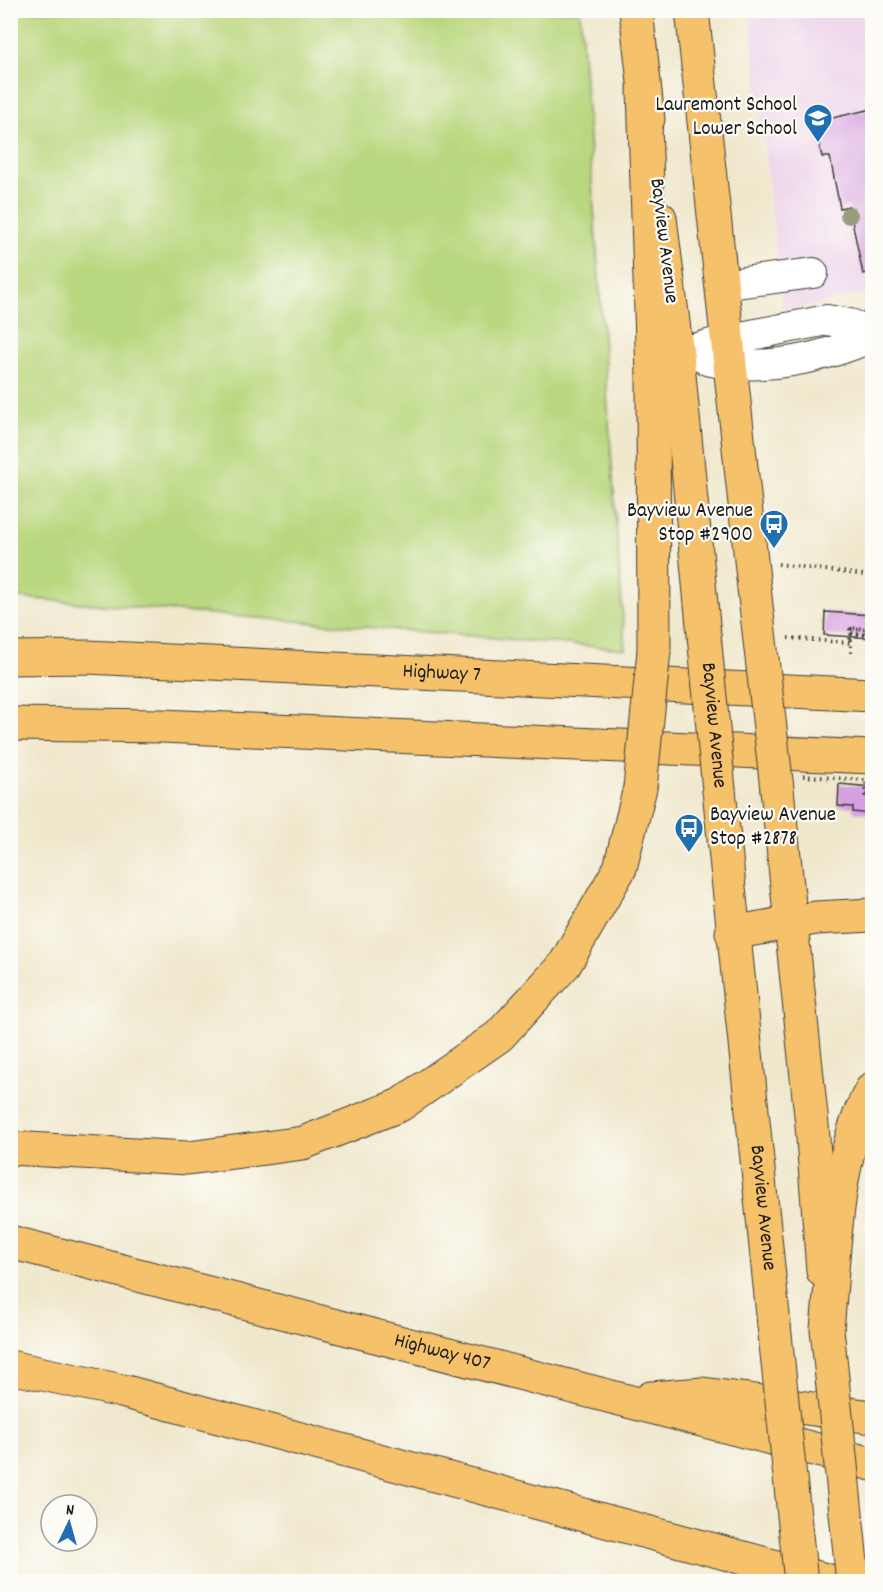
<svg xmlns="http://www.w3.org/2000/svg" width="883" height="1592" font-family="Dekko,sans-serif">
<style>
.built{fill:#ecd1ea}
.green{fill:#b9d77e;stroke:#6a7a4d;stroke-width:1.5}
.building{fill:#d7a0e1}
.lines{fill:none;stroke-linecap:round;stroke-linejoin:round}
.minor-casing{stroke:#3c3b37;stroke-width:32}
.major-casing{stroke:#3c3b37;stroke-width:35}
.highway-casing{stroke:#3c3b37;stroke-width:35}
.path{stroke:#3c3b37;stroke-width:4;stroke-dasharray:1.5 4.5;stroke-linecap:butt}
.minor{stroke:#fff;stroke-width:30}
.major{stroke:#f5c16b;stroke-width:33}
.highway{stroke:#f5c16b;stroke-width:33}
.major-bridge-casing{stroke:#3c3b37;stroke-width:35;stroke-linecap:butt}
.highway-bridge-casing{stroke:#3c3b37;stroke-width:35;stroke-linecap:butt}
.path-bridge{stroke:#3c3b37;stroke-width:4;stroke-dasharray:1.5 4.5;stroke-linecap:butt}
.major-bridge{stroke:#f5c16b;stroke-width:33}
.highway-bridge{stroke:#f5c16b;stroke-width:33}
.tree{fill:#9a9c7e}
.labels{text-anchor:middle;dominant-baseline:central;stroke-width:4.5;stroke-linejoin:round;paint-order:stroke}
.poi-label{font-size:21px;fill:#1c1c1c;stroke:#fdfcf7;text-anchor:end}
.street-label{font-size:21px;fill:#1c1c1c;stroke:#fdfcf7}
</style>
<rect width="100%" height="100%" fill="#fdfcf7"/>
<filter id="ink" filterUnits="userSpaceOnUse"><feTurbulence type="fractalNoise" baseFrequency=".0167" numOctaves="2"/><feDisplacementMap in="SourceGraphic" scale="12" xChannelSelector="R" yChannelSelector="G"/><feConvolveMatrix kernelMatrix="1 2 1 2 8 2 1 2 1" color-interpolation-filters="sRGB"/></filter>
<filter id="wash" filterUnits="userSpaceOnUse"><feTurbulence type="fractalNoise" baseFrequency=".008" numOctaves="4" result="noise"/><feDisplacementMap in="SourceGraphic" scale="24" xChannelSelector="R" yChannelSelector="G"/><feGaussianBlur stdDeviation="1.35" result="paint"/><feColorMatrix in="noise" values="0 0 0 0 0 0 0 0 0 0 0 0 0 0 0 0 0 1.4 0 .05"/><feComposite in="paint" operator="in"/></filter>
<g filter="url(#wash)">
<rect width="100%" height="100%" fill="#f0e8cd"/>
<path class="built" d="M749,11H872V291L783,312Z"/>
<path class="green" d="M10,11H580L625,649L11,597Z"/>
<g id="blocks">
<path class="building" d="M872,109V272L863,274L849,206L840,208L830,157H822L814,122Z
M825,612L872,615V638L824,635Z
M839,784L872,787V814L853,812V807L838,806Z"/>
</g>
</g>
<g filter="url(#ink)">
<use href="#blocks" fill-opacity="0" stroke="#3c3b37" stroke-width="1.5"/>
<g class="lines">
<g class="minor-casing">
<path id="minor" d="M721,285L813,273
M677,354L726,340L827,320L850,324L872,333
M707,360C762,372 821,359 872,337"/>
</g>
<g class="major-casing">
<g id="major">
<path d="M636,10L648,119"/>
<path d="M692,10L754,588"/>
<path d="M660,218L677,354L701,604"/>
<path id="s1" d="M10,658L87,657L872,695"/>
<path d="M10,724L162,726L872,757"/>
<path d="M777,789L812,1125L823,1271"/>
<path id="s2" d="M719,790L774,1325"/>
</g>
</g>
<g class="highway-casing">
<g id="highway">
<path d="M644,90L653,376L654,651"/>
<path d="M732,933L816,918L872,915"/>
<path d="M10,1148L188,1158L303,1143L400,1105L499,1036L565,964L620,868L640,788"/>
<path id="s3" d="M10,1242L872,1464"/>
<path d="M827,1329C835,1253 834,1156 872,1089"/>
<path d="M10,1367L122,1391L833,1582"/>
<path d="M651,1398L703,1394L872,1417"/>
</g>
</g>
<path class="path" d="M778,564L872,576
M788,638L850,643V634L871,635V629L850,628V633L870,635L871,630L851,629V654
M872,791L865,790V795L872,796"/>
<use href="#minor" class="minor"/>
<use href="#major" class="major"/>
<use href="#highway" class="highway"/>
<g class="major-bridge-casing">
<g id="major-bridge">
<path d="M754,588L777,789"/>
<path id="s4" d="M701,604L719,790"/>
<path d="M774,1325L801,1582"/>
<path d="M827,1329L853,1582"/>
</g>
</g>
<g class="highway-bridge-casing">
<path id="highway-bridge" d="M640,788L654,651"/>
</g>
<path class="path-bridge" d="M803,776L866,780V787"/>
<use href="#major-bridge" class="major-bridge"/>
<use href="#highway-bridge" class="highway-bridge"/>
</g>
<circle class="tree" cx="849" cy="215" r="9"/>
</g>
<defs>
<g id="school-pin" transform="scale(1.5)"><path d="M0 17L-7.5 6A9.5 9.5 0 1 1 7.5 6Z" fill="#1f6fb2" stroke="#fdfcf7"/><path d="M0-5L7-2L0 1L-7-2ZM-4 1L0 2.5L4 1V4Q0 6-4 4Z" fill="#fff"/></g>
<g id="bus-pin" transform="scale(1.5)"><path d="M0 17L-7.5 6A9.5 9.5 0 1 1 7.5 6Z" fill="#1f6fb2" stroke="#fdfcf7"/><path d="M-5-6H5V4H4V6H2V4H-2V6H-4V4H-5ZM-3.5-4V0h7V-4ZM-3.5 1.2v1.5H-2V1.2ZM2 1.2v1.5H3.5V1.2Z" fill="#fff"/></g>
</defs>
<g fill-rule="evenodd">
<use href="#school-pin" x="818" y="118"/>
<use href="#bus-pin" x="774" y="524"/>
<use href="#bus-pin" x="689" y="828"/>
</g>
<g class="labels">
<g class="poi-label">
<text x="797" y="106">Lauremont School<tspan x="797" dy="24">Lower School</tspan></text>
<text x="753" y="512">Bayview Avenue<tspan x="753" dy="24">Stop #2900</tspan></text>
<text x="710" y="816" text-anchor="start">Bayview Avenue<tspan x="710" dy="24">Stop #2878</tspan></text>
</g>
<g class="street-label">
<text transform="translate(663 241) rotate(83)">Bayview Avenue</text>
<text stroke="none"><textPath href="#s1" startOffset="432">Highway 7</textPath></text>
<text stroke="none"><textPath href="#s4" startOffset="122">Bayview Avenue</textPath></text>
<text stroke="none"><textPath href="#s2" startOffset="420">Bayview Avenue</textPath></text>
<text stroke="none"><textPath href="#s3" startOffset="446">Highway 407</textPath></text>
</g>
</g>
<rect width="883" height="1592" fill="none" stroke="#fdfcf7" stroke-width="36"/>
<g transform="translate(69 1523) rotate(5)"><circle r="28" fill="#fdfcf7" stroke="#a3a29f" stroke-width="1.5"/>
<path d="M0-4.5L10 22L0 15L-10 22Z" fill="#1f6fb2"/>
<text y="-9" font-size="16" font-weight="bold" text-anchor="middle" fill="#1c1c1c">N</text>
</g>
</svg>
